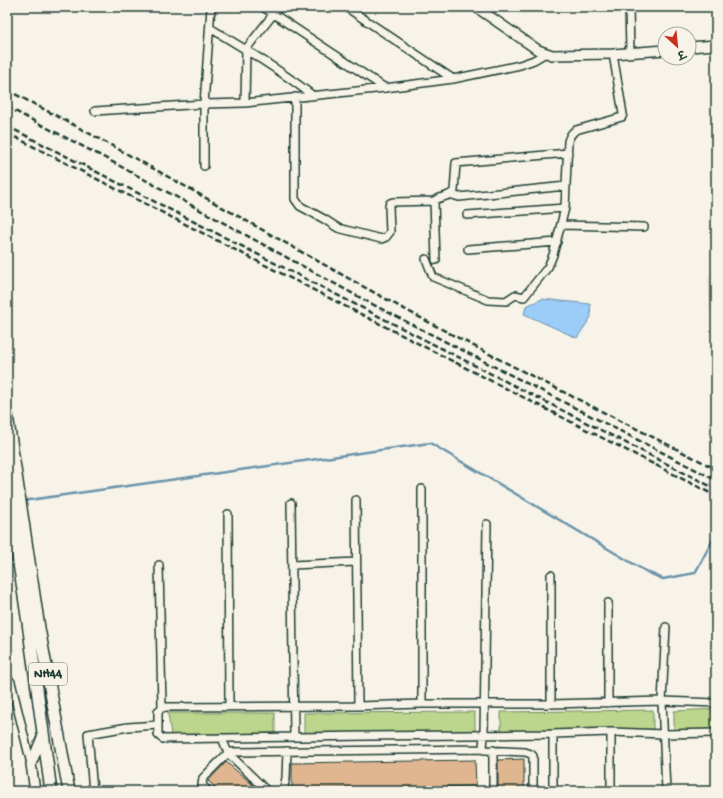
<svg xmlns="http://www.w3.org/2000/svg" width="723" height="798" font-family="'Gochi Hand','Playpen Sans Deva',sans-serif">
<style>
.built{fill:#f0e1ce}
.green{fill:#bcd68d;stroke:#6e8a60}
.water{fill:#9cccf8;stroke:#6a93aa}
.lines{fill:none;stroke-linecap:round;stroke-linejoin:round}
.stream{stroke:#6a93aa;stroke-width:2.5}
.building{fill:#dfb690;stroke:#1f3d34}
.minor-casing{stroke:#1f3d34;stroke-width:10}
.tertiary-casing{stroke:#1f3d34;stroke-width:12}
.trunk-casing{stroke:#1f3d34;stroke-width:14}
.minor{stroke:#f7f3e8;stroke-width:7}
.tertiary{stroke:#f7f3e8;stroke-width:9}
.trunk{stroke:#f7f3e8;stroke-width:11}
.rail{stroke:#1f3d34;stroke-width:2.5;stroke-dasharray:6 3;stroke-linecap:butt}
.labels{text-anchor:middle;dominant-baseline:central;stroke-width:3;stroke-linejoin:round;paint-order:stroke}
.shield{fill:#f7f3e8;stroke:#60746a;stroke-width:1}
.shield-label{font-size:13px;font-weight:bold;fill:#1f3d34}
</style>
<rect width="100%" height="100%" fill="#f7f3e8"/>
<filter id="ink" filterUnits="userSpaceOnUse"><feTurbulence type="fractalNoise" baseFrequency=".025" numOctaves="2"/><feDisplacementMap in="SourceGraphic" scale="8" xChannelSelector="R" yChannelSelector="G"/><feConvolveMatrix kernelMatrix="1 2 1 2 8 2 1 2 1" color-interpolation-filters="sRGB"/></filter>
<g filter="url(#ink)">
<path class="built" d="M708,276H716V311H710Z"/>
<path class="green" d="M716,709V729L674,730V711Z
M653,710V732L501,731V712Z
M475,712V732L304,733V713Z
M168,713H275V733L171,735Z"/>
<path class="water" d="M542,299L590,304L591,317L577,338L524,314L526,306Z"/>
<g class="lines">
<path class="stream" d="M22,501L430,443L647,572L663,579L695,573L716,534"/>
</g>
<path class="building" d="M524,759V791H498V760Z
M475,760L476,786L292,790V763Z
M226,762L257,788L260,791H220L208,781Z"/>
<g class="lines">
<g class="minor-casing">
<path id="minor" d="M263,7L385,88
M346,7L453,79
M629,7L630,52
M210,28C245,49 280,70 312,95
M295,97V199L300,206L324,219L338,228L381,239L386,237L390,232L389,206L390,203L393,202L434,201
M245,103L246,49L279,7
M95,111L204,104L245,103L385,88L453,79L520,65L534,60L546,53
M204,166V104L211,7
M452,195L459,197L566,186
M467,215L565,208
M561,225L644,227
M468,249L557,242
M426,259L433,277L488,300L506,301L515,295L524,297L548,267L553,255L565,208L568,141C570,136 571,133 576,130L622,117L623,114L613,54
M436,260L434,201C439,196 449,198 454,191L456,163L568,153
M422,489V704
M356,500L358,706
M291,503L294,737
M228,514L229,706
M487,524L484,734L483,749L484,750L525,752L531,754L533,756V791
M159,565L162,708
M292,565L356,562
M551,575V704
M608,603V703
M666,627L662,701L666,791
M7,677L11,682L31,764
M716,703L662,701L551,704H422L358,706L166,707L162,708L158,711V735L163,739L367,736L553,734L611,732L664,734L716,733
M611,732V791
M222,738L228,753L267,791
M93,791L88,734L128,727L158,725
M208,791L202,785L203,778L228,753L232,752L483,749
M283,791L286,778L287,751
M493,791V750
M553,791V734"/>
</g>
<g class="tertiary-casing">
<path id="tertiary" d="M476,7L538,50L552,55L613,54L665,50
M689,47L716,45
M35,791L31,764L43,735"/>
</g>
<g class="trunk-casing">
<path id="trunk" d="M7,415L39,628L69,791
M7,483L28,623L51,791"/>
</g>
<use href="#minor" class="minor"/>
<use href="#tertiary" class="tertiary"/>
<use href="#trunk" class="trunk"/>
<path class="rail" d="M7,90C132,154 252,225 375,293C487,355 602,411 716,469
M7,107L107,159L370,303L716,480
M7,126L716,489
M7,133L716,496"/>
</g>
</g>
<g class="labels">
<rect class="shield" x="29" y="663" width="38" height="22" rx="3"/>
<g class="shield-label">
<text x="48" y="674">NH44</text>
</g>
</g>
<rect width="723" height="798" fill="none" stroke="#f7f3e8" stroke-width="24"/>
<rect x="12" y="12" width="699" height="774" fill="none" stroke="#1f3d34" stroke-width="1.5" filter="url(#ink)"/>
<g transform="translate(677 46) rotate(153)"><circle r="19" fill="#f7f3e8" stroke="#a1aaa0"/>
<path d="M0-3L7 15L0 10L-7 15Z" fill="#c8321e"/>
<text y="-6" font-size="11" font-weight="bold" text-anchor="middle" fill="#1f3d34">उ</text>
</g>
</svg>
